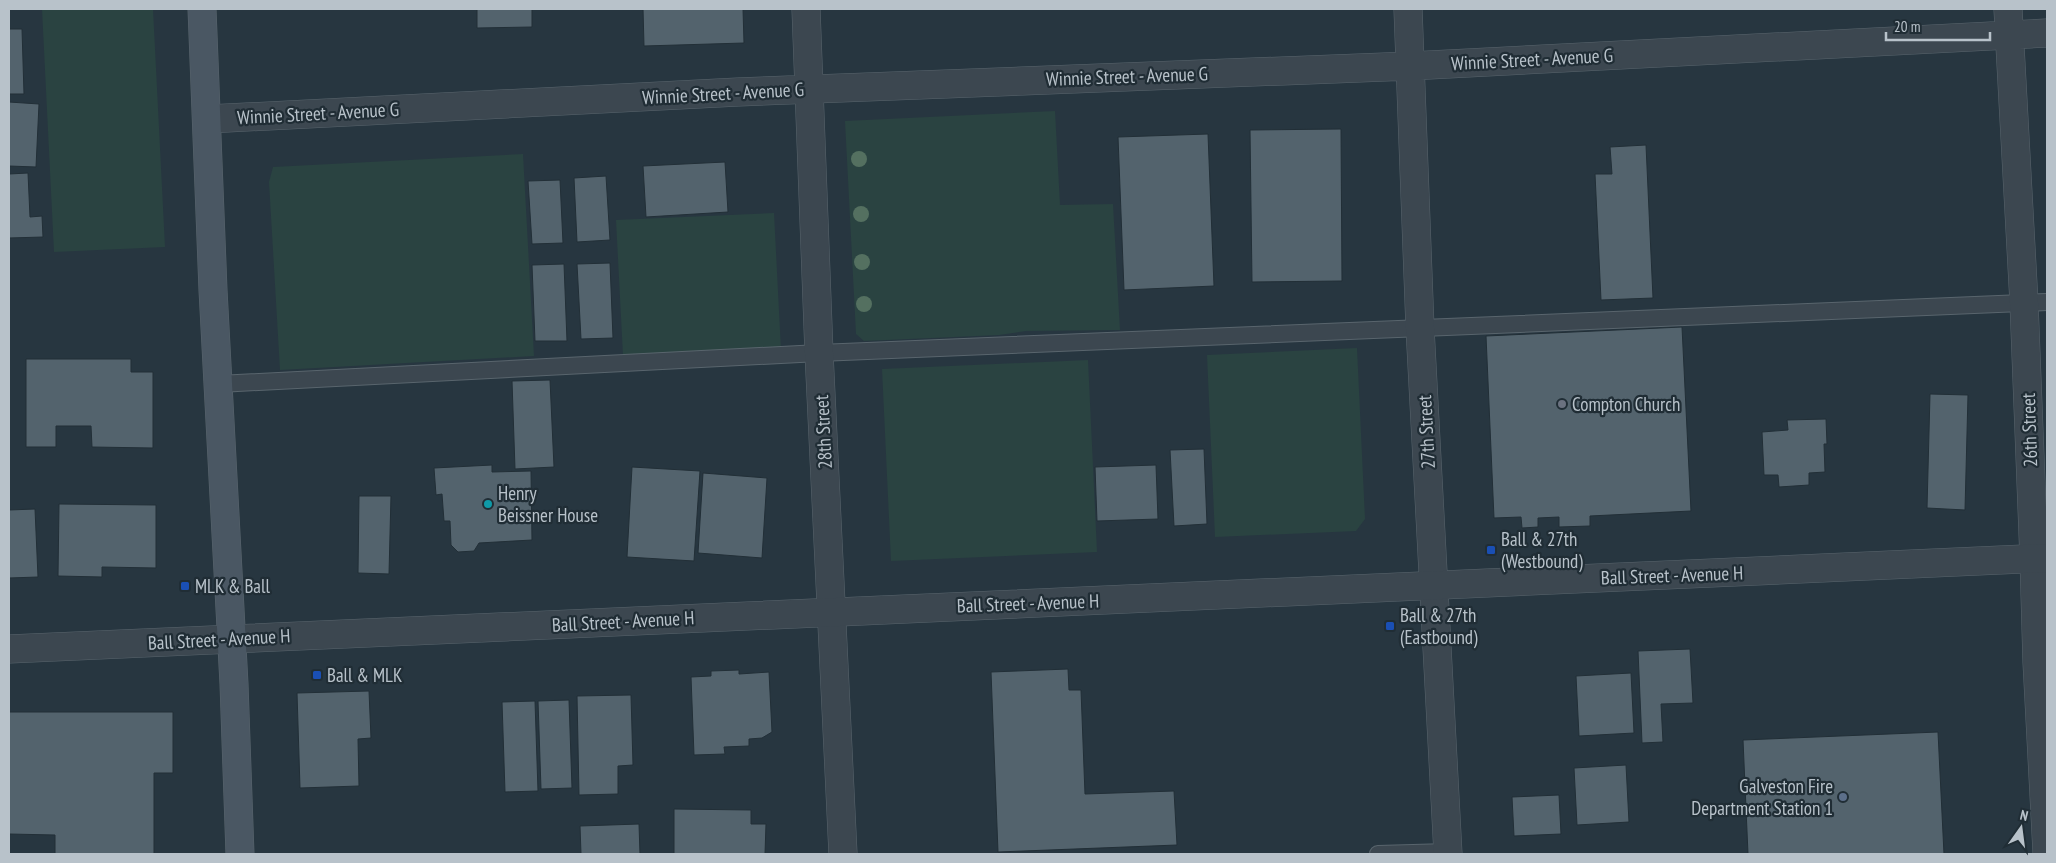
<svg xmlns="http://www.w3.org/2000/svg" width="2056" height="863" font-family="'PT Sans Narrow',sans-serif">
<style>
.green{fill:#2a4341}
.building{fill:#53636d;stroke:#222f37}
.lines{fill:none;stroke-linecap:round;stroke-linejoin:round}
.service-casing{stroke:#59656d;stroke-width:18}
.minor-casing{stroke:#59656d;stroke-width:29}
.tertiary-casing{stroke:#59656d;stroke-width:29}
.secondary-casing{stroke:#59656d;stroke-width:29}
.service{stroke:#3c4750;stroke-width:16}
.minor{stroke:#3c4750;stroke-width:28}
.tertiary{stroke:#3c4750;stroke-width:28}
.secondary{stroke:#4a5763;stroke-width:28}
.tree{fill:#547060}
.worship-dot{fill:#6b7280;stroke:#202d35;stroke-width:2}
.culture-dot{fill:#0f9aa8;stroke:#202d35;stroke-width:2}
.transit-dot{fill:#1a4fb4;stroke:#202d35;stroke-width:2}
.service-dot{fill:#5c6f8a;stroke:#202d35;stroke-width:2}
.labels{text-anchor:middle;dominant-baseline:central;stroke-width:4.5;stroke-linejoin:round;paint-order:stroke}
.street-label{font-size:19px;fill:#b8c2ca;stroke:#202d35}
.poi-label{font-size:19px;fill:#b8c2ca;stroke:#202d35;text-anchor:start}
</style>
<rect width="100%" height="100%" fill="#273640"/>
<path class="green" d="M42,9H153L165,247L54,252Z
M1055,111L1060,205L1113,204L1120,330L1026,331L999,335L864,341L856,334L845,121Z
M523,154L534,356L280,370L269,182L273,167Z
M774,213L781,350L623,356L616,220Z
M1357,348L1365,519L1356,531L1215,537L1207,355Z
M1088,360L1097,552L891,561L882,369Z"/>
<path class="building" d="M477,9H532V27L477,28Z
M643,9H743L744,43L644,46Z
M9,29H22L24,94H9Z
M9,102L39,104L36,167L9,166Z
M1341,129L1342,281L1252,282L1250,130Z
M1208,134L1214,286L1124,290L1118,137Z
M1646,145L1653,298L1601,300L1595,174H1612L1610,147Z
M725,162L728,212L646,217L643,166Z
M28,173L30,217L42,216L43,237L9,238V174Z
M606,176L610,240L577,242L574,178Z
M560,180L563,243L532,244L528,181Z
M610,263L613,338L581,339L577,264Z
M564,264L567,341H535L532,265Z
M1682,327L1691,511L1590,516V526L1559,527V517L1538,518V527L1522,528L1521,517L1494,518L1486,336Z
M26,359H131V372H153V448L92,447L91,426H56V447H26Z
M550,380L554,467L515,469L512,381Z
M1930,394L1968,395L1965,510L1927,508Z
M1826,419L1827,444H1824L1825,472L1809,473V485L1779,487L1778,475H1764L1762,432L1788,430L1787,420Z
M1204,449L1207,524L1174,526L1170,450Z
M492,465V472L531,471L532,540L479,543L474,551L458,552L451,545L450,521H444L442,494L436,495L434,468Z
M1156,465L1158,519L1097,521L1095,467Z
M632,467L700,471L694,561L627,557Z
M703,473L767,478L762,558L698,553Z
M359,496H391L389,574L358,573Z
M59,504L156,505V568L102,567V577L58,576Z
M35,509L38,577L9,578V510Z
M1690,649L1693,703L1661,704L1663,742L1642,743L1638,651Z
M1068,669L1069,690H1081L1085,794L1174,791L1177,845L998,852L991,672Z
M739,670V674L769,672L772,732L762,738L749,739V746L724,747L725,754L694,755L691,677L711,676V671Z
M1631,673L1634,733L1579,736L1576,676Z
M369,691L371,738L358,739L359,786L300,788L297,693Z
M631,695L633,765L618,766V794L579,795L577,696Z
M569,700L572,788L541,789L538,701Z
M535,701L538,791L505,792L502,702Z
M9,712H173V773H154V854H55V835L9,834Z
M1938,732L1944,854H1748L1743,740Z
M1626,765L1629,822L1577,825L1574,768Z
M1559,795L1561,834L1514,836L1512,797Z
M674,809L751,810V824H766L765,854H674Z
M639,824L640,854H581L580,826Z"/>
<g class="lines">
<g class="service-casing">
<path id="service" d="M219,384L819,353L2047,302
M1378,854L1448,852"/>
</g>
<g class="minor-casing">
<path id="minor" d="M806,9L819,353L843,854
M1408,9L1420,328L1448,854
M2008,9L2024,303L2034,559L2037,662L2047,852
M208,119L738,92L1410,66L2047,33"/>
</g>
<g class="tertiary-casing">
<path id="tertiary" d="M9,649L2047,558"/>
</g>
<g class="secondary-casing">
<path id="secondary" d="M202,9L213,290L234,684L240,854"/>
</g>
<use href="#service" class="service"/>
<use href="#minor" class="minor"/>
<use href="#tertiary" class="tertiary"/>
<use href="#secondary" class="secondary"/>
</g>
<g class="tree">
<circle cx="859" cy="159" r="8"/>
<circle cx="861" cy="214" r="8"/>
<circle cx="862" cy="262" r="8"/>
<circle cx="864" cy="304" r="8"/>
</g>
<circle class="worship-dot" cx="1562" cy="404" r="5"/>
<circle class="culture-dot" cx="488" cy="504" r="5"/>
<g class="transit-dot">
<rect x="1486" y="545" width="10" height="10" rx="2.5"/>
<rect x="180" y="581" width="10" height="10" rx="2.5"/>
<rect x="1385" y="621" width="10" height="10" rx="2.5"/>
<rect x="312" y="670" width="10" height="10" rx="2.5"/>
</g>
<circle class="service-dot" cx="1843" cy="797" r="5"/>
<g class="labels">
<g class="street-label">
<text transform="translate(1532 59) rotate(-3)">Winnie Street - Avenue G</text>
<text transform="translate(1127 76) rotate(-2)">Winnie Street - Avenue G</text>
<text transform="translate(723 93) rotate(-3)">Winnie Street - Avenue G</text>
<text transform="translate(318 113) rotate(-3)">Winnie Street - Avenue G</text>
<text transform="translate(2029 430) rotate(-92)">26th Street</text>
<text transform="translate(823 432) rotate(-93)">28th Street</text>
<text transform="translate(1426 432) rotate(-93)">27th Street</text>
<text transform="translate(1672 575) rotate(-2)">Ball Street - Avenue H</text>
<text transform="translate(1028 603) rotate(-2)">Ball Street - Avenue H</text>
<text transform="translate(623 621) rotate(-3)">Ball Street - Avenue H</text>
<text transform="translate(219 639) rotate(-3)">Ball Street - Avenue H</text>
</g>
<g class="poi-label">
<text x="1572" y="404">Compton Church</text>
<text x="498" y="493">Henry<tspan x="498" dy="22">Beissner House</tspan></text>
<text x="1501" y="539">Ball &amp; 27th<tspan x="1501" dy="22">(Westbound)</tspan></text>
<text x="195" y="586">MLK &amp; Ball</text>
<text x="1400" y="615">Ball &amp; 27th<tspan x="1400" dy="22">(Eastbound)</tspan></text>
<text x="327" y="675">Ball &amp; MLK</text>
<text x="1833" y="786" text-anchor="end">Galveston Fire<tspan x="1833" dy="22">Department Station 1</tspan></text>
</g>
</g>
<rect width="2056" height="863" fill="none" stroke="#b8c2ca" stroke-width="20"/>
<g transform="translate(2021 828) rotate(14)" stroke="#202d35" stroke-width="4" paint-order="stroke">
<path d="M0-4L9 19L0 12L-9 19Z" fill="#b8c2ca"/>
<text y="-8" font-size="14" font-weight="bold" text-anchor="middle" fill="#b8c2ca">N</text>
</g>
<path d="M1886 32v8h104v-8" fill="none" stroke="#b8c2ca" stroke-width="2.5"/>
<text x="1894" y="32" font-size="15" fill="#b8c2ca" stroke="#202d35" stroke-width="4" paint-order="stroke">20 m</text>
</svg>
